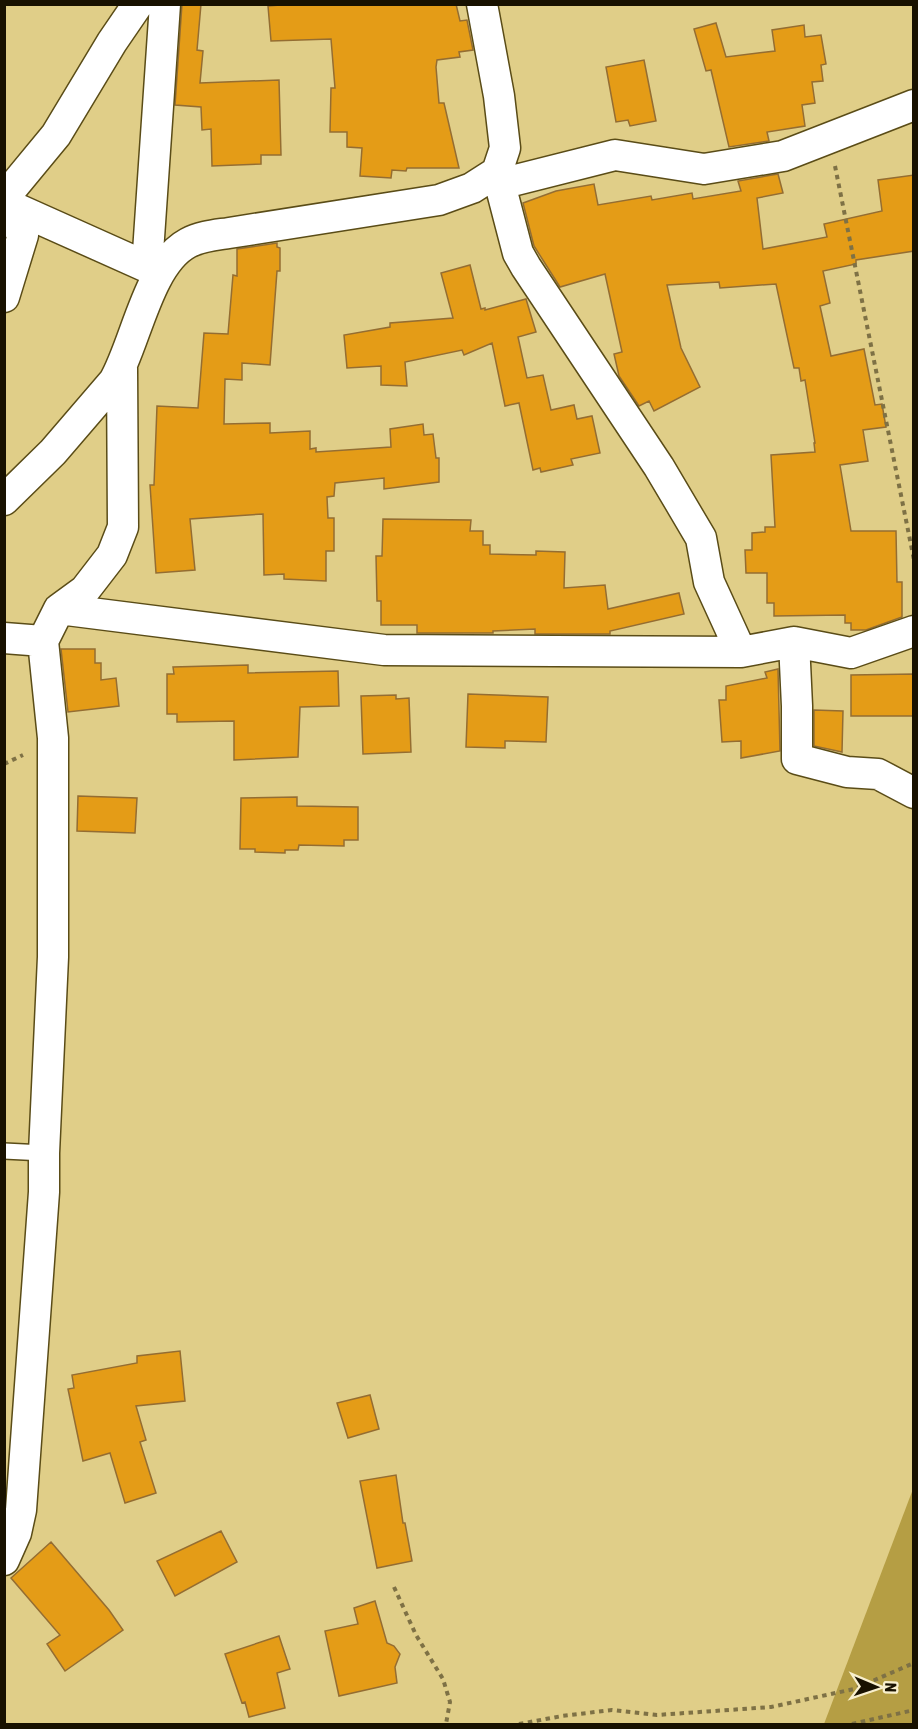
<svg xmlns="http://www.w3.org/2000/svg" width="918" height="1729" font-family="'Asap Condensed',sans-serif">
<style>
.green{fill:#b59e44}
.building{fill:#e49c17;stroke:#946d32;stroke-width:1.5}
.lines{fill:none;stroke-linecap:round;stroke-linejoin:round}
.service-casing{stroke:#5a4c17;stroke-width:18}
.minor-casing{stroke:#5a4c17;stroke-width:33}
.path{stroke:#7e7145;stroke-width:4;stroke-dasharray:4.5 4.5;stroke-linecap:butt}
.service{stroke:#fff;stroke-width:15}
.minor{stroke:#fff;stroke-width:30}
</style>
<rect width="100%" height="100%" fill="#e0ce88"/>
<path class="green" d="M913,1489V1724H824Z"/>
<path class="building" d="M182,4H201L197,50L203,51L200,83L279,80L281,155H261V164L212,166L211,129L202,130L201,107L175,105Z
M293,4H456L460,21L467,20L473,50L459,52L460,57L437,60L436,67L439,103H444L459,168H407L406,171L392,170L391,178L360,176L362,148L347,147V132H330L331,88H335L331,39L271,41L268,6Z
M716,23L726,57L775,51L772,30L804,25L805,37L821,35L826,64L821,65L823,81L812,82L815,103L802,105L805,126L767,132L769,141L729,147L711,70L706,71L694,29Z
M644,60L656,121L630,126L628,120L616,122L606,67Z
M778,174L783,193L757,198L763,249L827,237L824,224L882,211L878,180L914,175V251L856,260V264L823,271L830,303L820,306L831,356L864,349L875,405L882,404L886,427L863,430L868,461L840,465L851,531H896L897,582H902V617L866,630H851V623H845V615L774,616V603H767V573H746L745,550H752V533L765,532V527H775L771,455L815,452L814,443H815L805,380L801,381L799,368H794L776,284L720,288L719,282L667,285L681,348L700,387L654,411L649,401L639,406L619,376L614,354L622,352L605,274L560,287L534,246L523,203L556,191L594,184L598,205L651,196L652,200L692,193L693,199L741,191L738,181Z
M277,243V247L280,248V271H277L270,365L242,363V380L225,379L224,424L270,423V433L310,431V449L316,448V452L391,447L390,429L423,424L424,435L433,434L436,458H439V482L384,489V478L335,483L334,496L327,497L328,518H334V551H326V581L284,579V574L264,575L263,514L190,519L195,570L156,573L150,485H154L157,406L198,408L204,333L228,334L233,275L237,276V249Z
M470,265L481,309L485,308V310L526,299L536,332L518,337L527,378L543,375L551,410L574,405L577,419L592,416L600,453L571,459L573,465L541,472L540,468L533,470L519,403L505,406L492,343L464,355L462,350L405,362L407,386L381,385V366L347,368L344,335L390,327V323L453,318L441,273Z
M383,519L471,520L470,531H483V545H490V554L536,555V551L565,552L564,588L605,585L608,609L679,593L684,614L610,631V634H535V629L493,631V633H417V625H381V601H377L376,556H382Z
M61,649H95V663H101V680L116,678L119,706L68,712Z
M248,665V673L338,671L339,706L300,707L298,757L234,760V721L177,722V714H167V674H174L173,667Z
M778,669L780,751L741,758V741L722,742L719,700H726V686L767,678L765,672Z
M914,674V716H851V675Z
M468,694L548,697L546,742L505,741V748L466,747Z
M396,695V699L409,698L411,752L363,754L361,696Z
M814,710L843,711L842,752L814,746Z
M78,796L137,798L135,833L77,831Z
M297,797V806L358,807V840H344V846L299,845L298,850H285V853L255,852V849H240L241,798Z
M180,1351L185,1401L136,1406L146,1440L140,1442L156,1493L125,1503L110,1453L83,1461L68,1389L74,1388L72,1375L137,1363V1356Z
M370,1395L379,1429L348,1438L337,1403Z
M396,1475L403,1523H405L412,1561L377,1568L360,1481Z
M221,1531L237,1562L175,1596L157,1561Z
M51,1542L109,1610L123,1630L65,1671L47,1644L60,1635L11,1578Z
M375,1601L387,1643L394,1646L400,1654L395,1667L397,1683L339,1696L325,1631L358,1624L354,1608Z
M279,1636L290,1669L277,1673L285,1708L249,1717L245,1702L242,1703L225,1654Z"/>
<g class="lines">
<g class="service-casing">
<path id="service" d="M4,1151L44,1153"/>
</g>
<g class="minor-casing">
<path id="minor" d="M491,176L500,184L518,253L526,267L659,467L701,538L709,582L741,652
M500,184L615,155L704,169L783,156L914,105
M4,198L56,135L112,42L138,4
M4,203L147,267L162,258
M4,206L23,235L4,297
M147,267L165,4
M4,500L53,452L114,381C136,343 148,264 188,243C201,236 216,235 229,233L439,200L472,188L497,172L505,148L499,96L482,4
M59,609L85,590L112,555L123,527L122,368
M4,638L43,641L59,609L384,650L741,652L794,642L851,653L914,631
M794,642L797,706V759L847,772L878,774L914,793
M4,1560L16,1533L21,1510L44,1192V1153L53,957V738L43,641"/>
</g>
<path class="path" d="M835,166L914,560
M4,764L23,755
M394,1587L416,1635L443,1679L450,1702L446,1724
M519,1724L562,1716L612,1710L657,1715L771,1707L854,1689L914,1663
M852,1724L914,1710"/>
<use href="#service" class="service"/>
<use href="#minor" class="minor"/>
</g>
<rect width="918" height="1729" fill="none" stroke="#181100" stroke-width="12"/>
<g transform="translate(876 1687) rotate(92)" stroke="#f8efcd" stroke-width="4.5" paint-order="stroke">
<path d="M0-4.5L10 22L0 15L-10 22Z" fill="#181100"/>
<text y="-9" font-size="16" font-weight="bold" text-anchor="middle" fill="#181100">N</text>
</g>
</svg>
